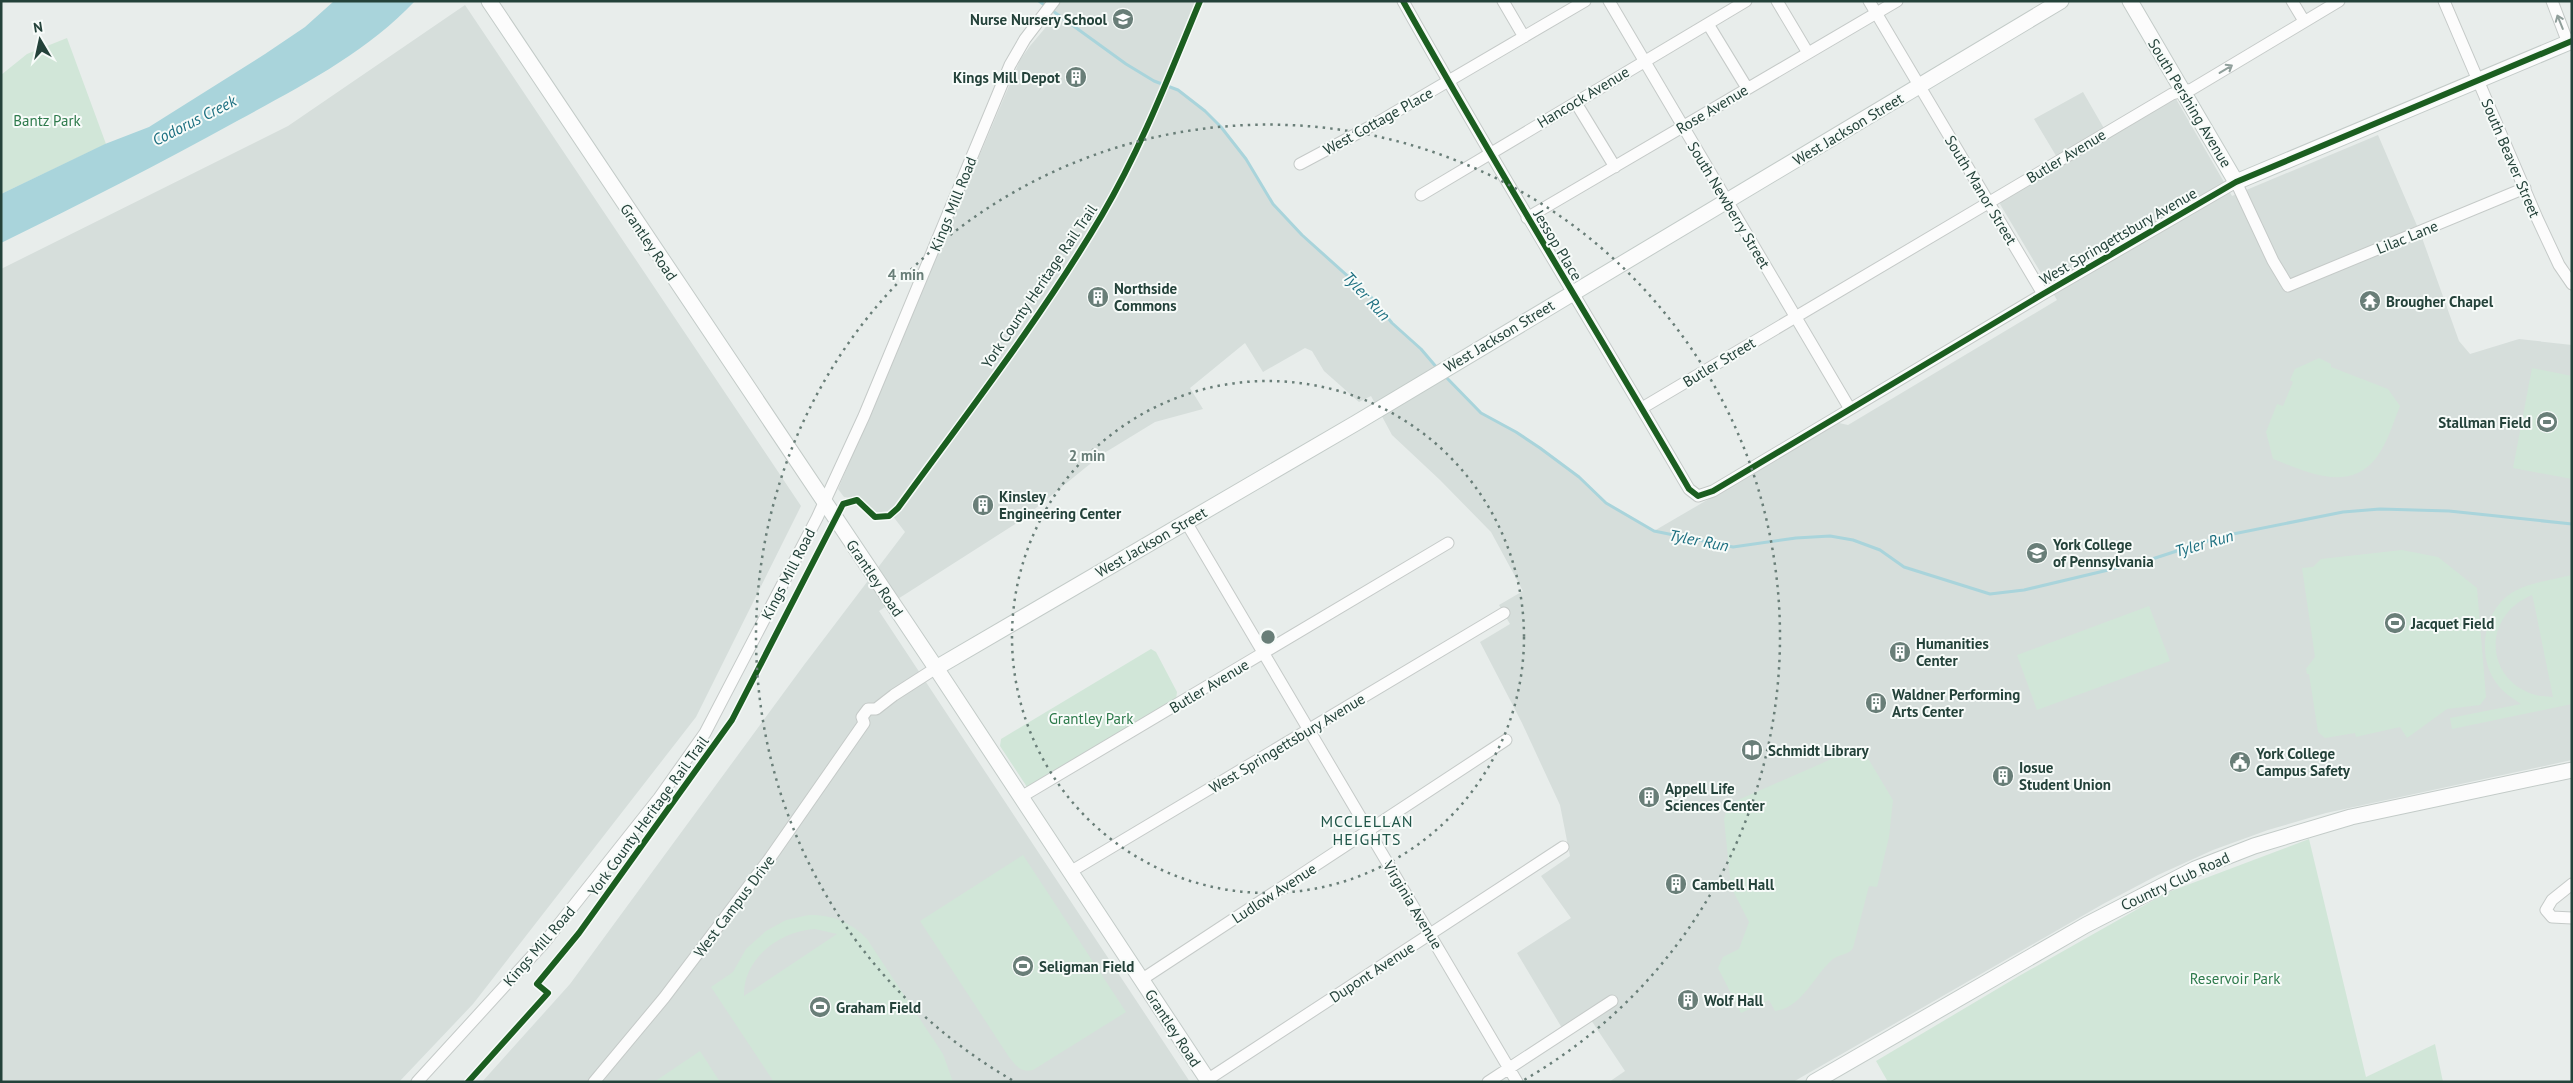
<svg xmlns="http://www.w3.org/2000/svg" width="2573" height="1083" font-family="'PT Sans',sans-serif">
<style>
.built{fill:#d6dedb}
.green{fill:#d1e6d8;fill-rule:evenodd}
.water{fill:#a9d4db}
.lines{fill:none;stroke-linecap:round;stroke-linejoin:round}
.stream{stroke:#a9d4db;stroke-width:3}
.street-casing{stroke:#c5cac8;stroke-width:13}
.secondary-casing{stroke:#c3cbc8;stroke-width:17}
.street{stroke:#fcfcfc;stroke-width:11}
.secondary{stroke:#fcfcfc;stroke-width:15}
.cycleway-casing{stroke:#f7fbf9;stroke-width:9}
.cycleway{stroke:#1b5e20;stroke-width:6}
.oneway{stroke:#909f9b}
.ring{fill:none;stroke:#697e78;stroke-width:2.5;stroke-dasharray:2.5 5}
.labels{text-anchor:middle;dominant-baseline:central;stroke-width:4;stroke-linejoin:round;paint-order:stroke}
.poi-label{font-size:15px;font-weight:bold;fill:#24423a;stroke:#f7fbf9;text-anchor:start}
.street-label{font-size:15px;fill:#24423a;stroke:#f7fbf9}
.park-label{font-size:15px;fill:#2d7a4b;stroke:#f7fbf9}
.water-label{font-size:16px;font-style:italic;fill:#1c6f80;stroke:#f7fbf9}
.neighbourhood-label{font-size:16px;letter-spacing:1px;fill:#1f5548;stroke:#f7fbf9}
.centre{fill:#697e78;stroke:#f7fbf9;stroke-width:2.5}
.ring-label{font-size:15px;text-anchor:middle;font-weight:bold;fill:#697e78;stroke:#f7fbf9;stroke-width:4;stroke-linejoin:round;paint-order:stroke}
</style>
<rect width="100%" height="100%" fill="#e8edeb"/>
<path class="built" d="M1039,1H1200L1166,86L1178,90L1205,111L1221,127L1246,159L1273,204L1302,235L1371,297L1392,323L1421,349L1481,413L1516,432L1540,448L1579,477L1606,503L1654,531L1839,423L1848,425L2057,300L2000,204L2004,198L2061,164L2034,119L2083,92L2109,137L2172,100L2176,99L2232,196L2378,135L2421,235L2459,341L2470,354L2519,339L2572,345V760L2326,813L2268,830L2213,850L2158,875L2103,904L1793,1082H1609L1625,1071L1589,1017L1565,1033L1517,953L1571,918L1541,876L1570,856L1560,805L1522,723L1480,642L1510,624L1499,605L1523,591L1491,532L1440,480L1392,435L1371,396L1359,402L1324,371L1312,351L1305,348L1263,372L1245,343L1190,388L1203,409L1155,422L1101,455L1020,521L879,611L1190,1082H482L570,984L804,665L905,532L889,511L874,513L860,499L844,497L838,489L1020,60L1030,46L1057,14Z
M465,5L801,506L696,717L473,1004L399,1082H1V269L288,126Z"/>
<path class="green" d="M67,38L106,144L1,194V75L27,54Z
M2319,358L2331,364V367L2388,389L2400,406C2393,423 2387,444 2376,458C2348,494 2305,471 2273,459L2266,432L2277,404L2283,406L2293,382L2290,380L2295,369Z
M2532,368L2572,376V479L2513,468Z
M2402,550L2438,557L2477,588L2486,697L2480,705L2447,709L2407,738L2400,727L2360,736L2356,737L2355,733L2325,738L2318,732L2309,674H2307L2306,669L2315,657L2302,568L2313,567L2321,559Z
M2572,575V704L2452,729L2450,718L2521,704C2512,698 2504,693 2497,684C2476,657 2483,610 2513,592C2530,582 2552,580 2572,575ZM2532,595L2534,603L2553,697C2490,697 2473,620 2532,595Z
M2149,606L2170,661L2037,710L2017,655Z
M1151,649L1156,652L1177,692L1176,699L1027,787L1000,746L1001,739Z
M1852,750L1866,755L1893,800L1889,837L1877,887L1869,886L1853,948C1849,955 1839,954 1833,959C1814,975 1802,1008 1775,1011L1769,1000L1741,1013L1718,968L1723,957L1739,949L1749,922L1731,887L1724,819L1729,804Z
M2309,839L2366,1077L2435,1044L2443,1082H1888L1876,1061L2019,976L2166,893Z
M1023,855L1126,1012L1033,1070C1021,1073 1017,1067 1009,1057L920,921Z
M809,915C833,915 851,922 867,939L943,1054L953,1082H774L711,987L733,972L746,949L766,931L786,920ZM815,929L837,934L744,996C743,958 780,931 815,929Z
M700,1051L720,1082H654Z"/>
<path class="water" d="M334,1H415C365,54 299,87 237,121C159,164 81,204 1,243V194L105,144L149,127L265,54L305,27Z"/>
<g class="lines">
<path class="stream" d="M1039,1L1126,64L1154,81L1178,90L1205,111L1221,127L1246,159L1273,204L1302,235L1371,297L1392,323L1421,349L1438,369
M1444,375L1481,413L1516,432L1540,448L1579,477L1606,503L1654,531L1733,547L1796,538L1830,536L1853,540L1880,550L1904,567L1990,594L2024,590L2146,561L2223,536L2343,512L2380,509L2449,511L2572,524"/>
<g class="street-casing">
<path id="street" d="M1403,1C1495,166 1594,326 1689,489L1698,496L1713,491L2043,294L2236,182L2273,261L2288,286L2525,188
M1503,1L1524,37
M1609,1L1850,409
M1777,1L1808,53
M1869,1L2043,294
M2292,1L2304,21
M2444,1L2537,218L2559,265L2572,284
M2552,1L2568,43
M1708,24L1747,88
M1576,103L1615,167
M1300,164L1375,124L1585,1
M1421,195L1746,1
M1527,218L1897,1
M1642,408L2172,94L2192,89L2339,1
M1186,522L1517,1082
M864,723L862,717L868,709H876L894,695L936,668
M1021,797L1448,543
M1070,872L1504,613
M2572,884L2552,900L2546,910L2552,917L2572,918
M1141,980L1506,740
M1207,1080L1563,847
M417,1082L544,943L659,798L705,733L817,518L864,416L1010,65L1025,39L1054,1
M594,1082L664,998L770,858L864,723
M1488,1082L1612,1001"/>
</g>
<g class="secondary-casing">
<path id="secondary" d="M489,1L936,668L1209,1082
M2130,1L2236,182L2572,41
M936,668L1356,423L2061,1
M1814,1082L2086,925L2195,869L2254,846L2351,817L2572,770"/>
</g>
<use href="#street" class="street"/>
<use href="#secondary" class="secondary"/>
<g class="cycleway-casing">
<path id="cycleway" d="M1403,1C1495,166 1594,326 1689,489L1698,496L1713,491L2043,294L2236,182L2572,41
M468,1082L548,993L537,984L579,933L732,720L843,504L857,500L875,517L889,516L898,508C968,412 1042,317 1102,215C1142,147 1170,73 1200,1"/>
</g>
<use href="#cycleway" class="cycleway"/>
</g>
<defs><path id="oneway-shaft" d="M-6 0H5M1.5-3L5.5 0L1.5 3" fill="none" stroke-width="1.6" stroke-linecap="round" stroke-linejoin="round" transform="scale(1.25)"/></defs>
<g class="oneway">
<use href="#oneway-shaft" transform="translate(2560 22) rotate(-112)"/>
<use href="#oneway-shaft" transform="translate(2226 69) rotate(-31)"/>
</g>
<g class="ring">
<circle cx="1268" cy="637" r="256"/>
<path d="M1012 1080A512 512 0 1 1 1524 1080"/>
</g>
<defs>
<g id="school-disc" transform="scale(1.125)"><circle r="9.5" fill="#697e78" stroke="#f7fbf9"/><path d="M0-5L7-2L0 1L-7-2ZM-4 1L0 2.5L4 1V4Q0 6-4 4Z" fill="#fff"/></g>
<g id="building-disc" transform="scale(1.125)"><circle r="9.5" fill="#697e78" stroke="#f7fbf9"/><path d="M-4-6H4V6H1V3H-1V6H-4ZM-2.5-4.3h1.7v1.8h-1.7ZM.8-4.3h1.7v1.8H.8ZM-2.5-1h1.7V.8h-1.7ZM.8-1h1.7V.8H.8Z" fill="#fff"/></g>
<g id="temple-disc" transform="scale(1.125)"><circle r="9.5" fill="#697e78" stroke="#f7fbf9"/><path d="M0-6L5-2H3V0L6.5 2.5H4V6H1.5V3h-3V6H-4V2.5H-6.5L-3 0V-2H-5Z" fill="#fff"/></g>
<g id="stadium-disc" transform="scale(1.125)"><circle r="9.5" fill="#697e78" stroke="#f7fbf9"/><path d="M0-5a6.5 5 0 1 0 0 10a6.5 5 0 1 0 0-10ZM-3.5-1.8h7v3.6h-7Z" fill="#fff"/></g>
<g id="university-disc" transform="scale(1.125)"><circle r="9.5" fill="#697e78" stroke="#f7fbf9"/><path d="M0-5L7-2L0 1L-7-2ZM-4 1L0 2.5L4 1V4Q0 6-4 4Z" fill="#fff"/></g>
<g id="library-disc" transform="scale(1.125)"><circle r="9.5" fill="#697e78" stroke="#f7fbf9"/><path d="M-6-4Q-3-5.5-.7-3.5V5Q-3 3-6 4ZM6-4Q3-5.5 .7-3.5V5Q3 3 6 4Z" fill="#fff"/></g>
<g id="civic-disc" transform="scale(1.125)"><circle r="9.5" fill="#697e78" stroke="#f7fbf9"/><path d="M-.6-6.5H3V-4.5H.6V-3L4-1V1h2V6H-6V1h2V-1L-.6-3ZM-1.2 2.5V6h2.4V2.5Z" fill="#fff"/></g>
</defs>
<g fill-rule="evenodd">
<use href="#school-disc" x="1123" y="19"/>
<use href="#building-disc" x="1076" y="77"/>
<use href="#building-disc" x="1098" y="297"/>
<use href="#temple-disc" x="2370" y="301"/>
<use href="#stadium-disc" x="2547" y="422"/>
<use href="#building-disc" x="983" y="505"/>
<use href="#university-disc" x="2037" y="553"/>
<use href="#stadium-disc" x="2395" y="623"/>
<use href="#building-disc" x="1900" y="652"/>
<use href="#building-disc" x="1876" y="703"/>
<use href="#library-disc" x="1752" y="750"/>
<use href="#civic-disc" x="2240" y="762"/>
<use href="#building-disc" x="2003" y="776"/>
<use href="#building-disc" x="1649" y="797"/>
<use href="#building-disc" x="1676" y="884"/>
<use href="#stadium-disc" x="1023" y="966"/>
<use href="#building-disc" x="1688" y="1000"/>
<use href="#stadium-disc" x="820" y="1007"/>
</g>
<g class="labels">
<g class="poi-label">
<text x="1107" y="19" text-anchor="end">Nurse Nursery School</text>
<text x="1060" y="77" text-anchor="end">Kings Mill Depot</text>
<text x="1114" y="288">Northside<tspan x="1114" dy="17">Commons</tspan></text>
<text x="2386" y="301">Brougher Chapel</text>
<text x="2531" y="422" text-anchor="end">Stallman Field</text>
<text x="999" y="496">Kinsley<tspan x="999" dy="17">Engineering Center</tspan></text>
<text x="2053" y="544">York College<tspan x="2053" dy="17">of Pennsylvania</tspan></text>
<text x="2411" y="623">Jacquet Field</text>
<text x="1916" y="643">Humanities<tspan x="1916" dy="17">Center</tspan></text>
<text x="1892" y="694">Waldner Performing<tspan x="1892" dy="17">Arts Center</tspan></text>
<text x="1768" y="750">Schmidt Library</text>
<text x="2256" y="753">York College<tspan x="2256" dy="17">Campus Safety</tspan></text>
<text x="2019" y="767">Iosue<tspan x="2019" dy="17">Student Union</tspan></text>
<text x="1665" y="788">Appell Life<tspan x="1665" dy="17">Sciences Center</tspan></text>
<text x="1692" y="884">Cambell Hall</text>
<text x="1039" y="966">Seligman Field</text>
<text x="1704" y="1000">Wolf Hall</text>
<text x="836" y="1007">Graham Field</text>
</g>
<g class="street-label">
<text transform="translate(1583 97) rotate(-31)">Hancock Avenue</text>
<text transform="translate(2190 103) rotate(59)">South Pershing Avenue</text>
<text transform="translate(1712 109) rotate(-31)">Rose Avenue</text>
<text transform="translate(1378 121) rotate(-29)">West Cottage Place</text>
<text transform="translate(1848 129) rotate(-31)">West Jackson Street</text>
<text transform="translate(2066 156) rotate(-31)">Butler Avenue</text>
<text transform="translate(2511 158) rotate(67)">South Beaver Street</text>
<text transform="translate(1981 190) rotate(59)">South Manor Street</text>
<text transform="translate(953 204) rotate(-68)">Kings Mill Road</text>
<text transform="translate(1729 205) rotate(59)">South Newberry Street</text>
<text transform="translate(2118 236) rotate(-30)">West Springettsbury Avenue</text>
<text transform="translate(2407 237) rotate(-22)">Lilac Lane</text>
<text transform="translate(649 242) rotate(56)">Grantley Road</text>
<text transform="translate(1558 245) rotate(59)">Jessop Place</text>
<text transform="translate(1039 286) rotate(-56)">York County Heritage Rail Trail</text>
<text transform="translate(1499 336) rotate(-31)">West Jackson Street</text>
<text transform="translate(1719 362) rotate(-31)">Butler Street</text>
<text transform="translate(1151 542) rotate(-30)">West Jackson Street</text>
<text transform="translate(788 574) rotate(-63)">Kings Mill Road</text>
<text transform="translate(875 578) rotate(56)">Grantley Road</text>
<text transform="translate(1209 686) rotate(-31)">Butler Avenue</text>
<text transform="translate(1287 743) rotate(-31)">West Springettsbury Avenue</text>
<text transform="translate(648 816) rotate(-54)">York County Heritage Rail Trail</text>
<text transform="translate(2175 881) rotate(-25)">Country Club Road</text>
<text transform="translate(1274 893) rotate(-33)">Ludlow Avenue</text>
<text transform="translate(1413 905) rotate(59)">Virginia Avenue</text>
<text transform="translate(734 906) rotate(-53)">West Campus Drive</text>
<text transform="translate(539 946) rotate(-49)">Kings Mill Road</text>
<text transform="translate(1372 972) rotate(-33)">Dupont Avenue</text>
<text transform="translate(1173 1028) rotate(57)">Grantley Road</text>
</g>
<g class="park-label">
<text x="47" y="120">Bantz Park</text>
<text x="1091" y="718">Grantley Park</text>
<text x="2235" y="978">Reservoir Park</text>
</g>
<g class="water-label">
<text transform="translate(194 120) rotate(-27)">Codorus Creek</text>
<text transform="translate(1367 296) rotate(47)">Tyler Run</text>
<text transform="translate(1699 540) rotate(11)">Tyler Run</text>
<text transform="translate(2204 543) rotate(-16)">Tyler Run</text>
</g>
<g class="neighbourhood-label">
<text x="1367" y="821">MCCLELLAN<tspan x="1367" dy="18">HEIGHTS</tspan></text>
</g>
</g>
<circle cx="1268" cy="637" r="8" class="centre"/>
<g class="ring-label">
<text x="906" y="280">4 min</text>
<text x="1087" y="461">2 min</text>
</g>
<rect width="2573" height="1083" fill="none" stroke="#24423a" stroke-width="5"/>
<g transform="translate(40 40) rotate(351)" stroke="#f7fbf9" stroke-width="4" paint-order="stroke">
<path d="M0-4L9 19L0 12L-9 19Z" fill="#24423a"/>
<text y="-8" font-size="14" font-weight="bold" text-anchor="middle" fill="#24423a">N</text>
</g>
</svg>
